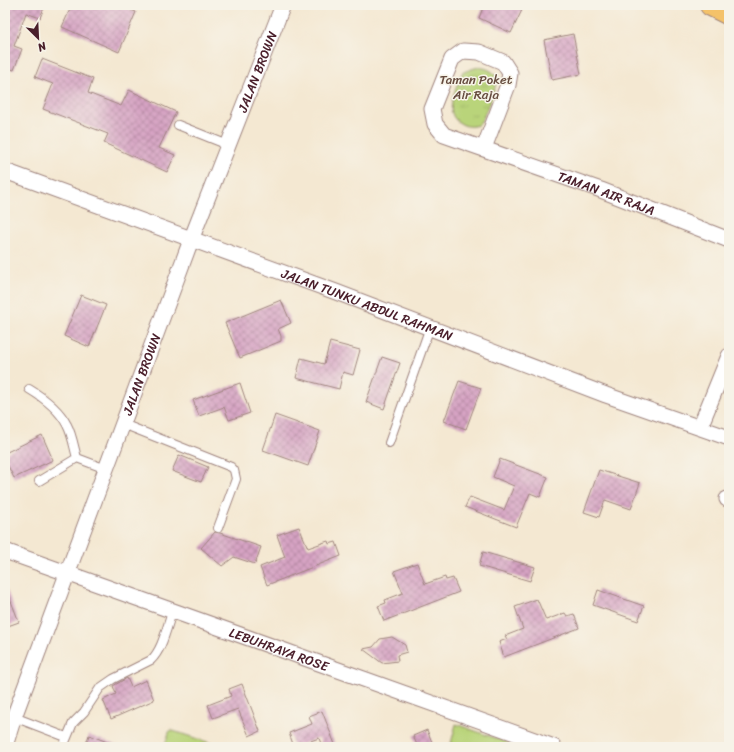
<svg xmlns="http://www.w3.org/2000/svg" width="734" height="752" font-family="Sriracha,sans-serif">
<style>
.park{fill:url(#park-tufts);stroke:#827a52}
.pitch{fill:#b9d47a;stroke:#827a52}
.building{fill:url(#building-cross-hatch)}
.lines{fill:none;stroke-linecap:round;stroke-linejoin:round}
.lane-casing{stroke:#9f847e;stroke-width:10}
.street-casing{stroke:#9f847e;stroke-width:17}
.primary-casing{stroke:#9f847e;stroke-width:24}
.lane{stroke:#fff;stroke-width:8}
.street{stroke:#fff;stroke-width:15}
.primary{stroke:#f4c26a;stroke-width:22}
.labels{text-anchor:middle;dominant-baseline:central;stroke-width:3;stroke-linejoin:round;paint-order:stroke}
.street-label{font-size:13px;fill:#4a1f2b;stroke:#f7f3e8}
.park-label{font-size:13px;fill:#664c3f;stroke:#f7f3e8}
</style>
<defs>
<pattern id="park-tufts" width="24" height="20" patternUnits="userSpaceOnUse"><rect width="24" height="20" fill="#b9d47a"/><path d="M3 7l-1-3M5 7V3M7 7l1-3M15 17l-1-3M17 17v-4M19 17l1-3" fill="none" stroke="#a1b66a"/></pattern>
<pattern id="building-cross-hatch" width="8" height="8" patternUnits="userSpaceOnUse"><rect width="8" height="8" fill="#d6a3c3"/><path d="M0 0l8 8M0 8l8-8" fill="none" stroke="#b0849f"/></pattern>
</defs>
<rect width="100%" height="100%" fill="#f7f3e8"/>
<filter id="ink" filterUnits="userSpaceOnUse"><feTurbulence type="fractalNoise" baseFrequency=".025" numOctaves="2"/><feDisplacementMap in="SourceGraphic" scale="8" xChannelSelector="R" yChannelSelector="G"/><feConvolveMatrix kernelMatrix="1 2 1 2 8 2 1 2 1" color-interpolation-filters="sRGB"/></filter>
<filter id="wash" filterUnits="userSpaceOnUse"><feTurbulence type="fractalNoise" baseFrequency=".012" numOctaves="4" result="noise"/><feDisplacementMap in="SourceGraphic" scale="16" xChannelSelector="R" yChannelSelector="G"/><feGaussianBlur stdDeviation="0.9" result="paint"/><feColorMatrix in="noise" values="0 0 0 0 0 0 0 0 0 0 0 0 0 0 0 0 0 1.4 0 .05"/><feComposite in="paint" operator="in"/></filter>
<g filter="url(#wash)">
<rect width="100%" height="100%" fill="#f4e8d2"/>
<path class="park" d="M478,67C484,68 491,69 495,75C500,84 486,110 482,120L478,125C471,127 466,127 460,123C442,113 457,88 462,73L466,71Z"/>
<path class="pitch" d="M456,724L520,747H450Z
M170,730L223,747H164Z"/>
<g id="blocks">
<path class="building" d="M5,5H45L40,18L26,13L14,46L22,49L14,70L5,67Z
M72,5H120L136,12L119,52L62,27Z
M484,5H512L522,10L511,33L479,18Z
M573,34L581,74L552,80L544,40Z
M42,59L93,79L88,93L121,106L129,90L176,112L159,148L175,155L167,172L104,143L108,134L43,109L53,84L35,77Z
M81,295L106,305L89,347L64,336Z
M281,300L291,323L278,329L281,336V341L240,358L225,323Z
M330,342L360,350L353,375L343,372L339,389L296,378L301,358L324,364Z
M382,357L400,363L384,409L366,402Z
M459,381L481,388L466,429L444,421Z
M240,383L250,413L229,420L224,407L199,416L193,400Z
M275,415L320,431L308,466L263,450Z
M42,435L53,460L14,478L5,460V453Z
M179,455L208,467L201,482L172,471Z
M500,459L548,477L540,497L530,493L516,527L465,507L470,497L504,510L514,486L493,477Z
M599,470L640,483L631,509L605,500L599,517L584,512Z
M299,527L308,548L328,541L329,544L336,542L341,556L267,585L260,567L285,557L277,535Z
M215,532L220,533L261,547L255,564L234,557L222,566L201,548Z
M483,552L535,567L530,581L479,566Z
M417,563L425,584L445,577L446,580L453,578L459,592L384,621L378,606L386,603L385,600L403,593L394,571Z
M5,588H6L19,622L5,627Z
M598,590L644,606L638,621L593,605Z
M537,599L546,620L565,613L567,616L574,614L579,628L504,657L499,642L507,639L505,636L523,629L515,607Z
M392,637L405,645L407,652L397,655L398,661L382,663L363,649L373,647L380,639Z
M127,678L131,687L146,680L154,700L111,719L103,700L116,694L113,686Z
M242,684L260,731L249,736L238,709L213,718L208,705L231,696L229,689Z
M322,711L336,747H322L319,738L294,747L289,733L312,724L309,716Z
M427,730L434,747H418L413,736Z
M89,735L118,746V747H85Z"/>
</g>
</g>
<g filter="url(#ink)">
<use href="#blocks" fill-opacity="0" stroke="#9f847e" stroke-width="1"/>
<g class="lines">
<g class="lane-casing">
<path id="lane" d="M178,125L228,145
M29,389C44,398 59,409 67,425C72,434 74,447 77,458
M123,424L231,467L234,470L236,479L218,528
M389,443L430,327
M39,481L77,458L106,469
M14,717L66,737
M63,747L73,723L84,712L100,688L113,679L151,660C163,649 167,625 173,610"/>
</g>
<g class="street-casing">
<g id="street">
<path id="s1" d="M484,148L508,85L510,73L503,62L479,52L463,51L452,59L432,109L435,124L444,135L601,190L729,240"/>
<path id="s2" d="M5,171L336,292L606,395L729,438"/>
<path d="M700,427L729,356"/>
<path d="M727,499L729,500"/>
<path id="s3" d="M5,551L554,747"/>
<path id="s4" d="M5,746L14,717L191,240L283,5"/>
</g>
</g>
<g class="primary-casing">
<path id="primary" d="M711,5L729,14"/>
</g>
<use href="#lane" class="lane"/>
<use href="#street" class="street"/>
<use href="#primary" class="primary"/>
</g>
</g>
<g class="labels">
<g class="street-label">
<text stroke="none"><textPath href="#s4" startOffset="720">JALAN BROWN</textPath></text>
<text stroke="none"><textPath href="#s1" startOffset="404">TAMAN AIR RAJA</textPath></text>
<text stroke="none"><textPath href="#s2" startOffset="386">JALAN TUNKU ABDUL RAHMAN</textPath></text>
<text stroke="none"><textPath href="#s4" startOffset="396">JALAN BROWN</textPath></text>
<text stroke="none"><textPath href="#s3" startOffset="291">LEBUHRAYA ROSE</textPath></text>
</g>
<g class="park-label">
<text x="476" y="79">Taman Poket<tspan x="476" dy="15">Air Raja</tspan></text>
</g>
</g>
<rect width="734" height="752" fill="none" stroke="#f7f3e8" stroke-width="20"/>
<g transform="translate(38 38) rotate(156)" stroke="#f7f3e8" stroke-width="3" paint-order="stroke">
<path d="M0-3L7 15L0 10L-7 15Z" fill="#4a1f2b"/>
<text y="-6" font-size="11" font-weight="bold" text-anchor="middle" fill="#4a1f2b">N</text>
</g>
</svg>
